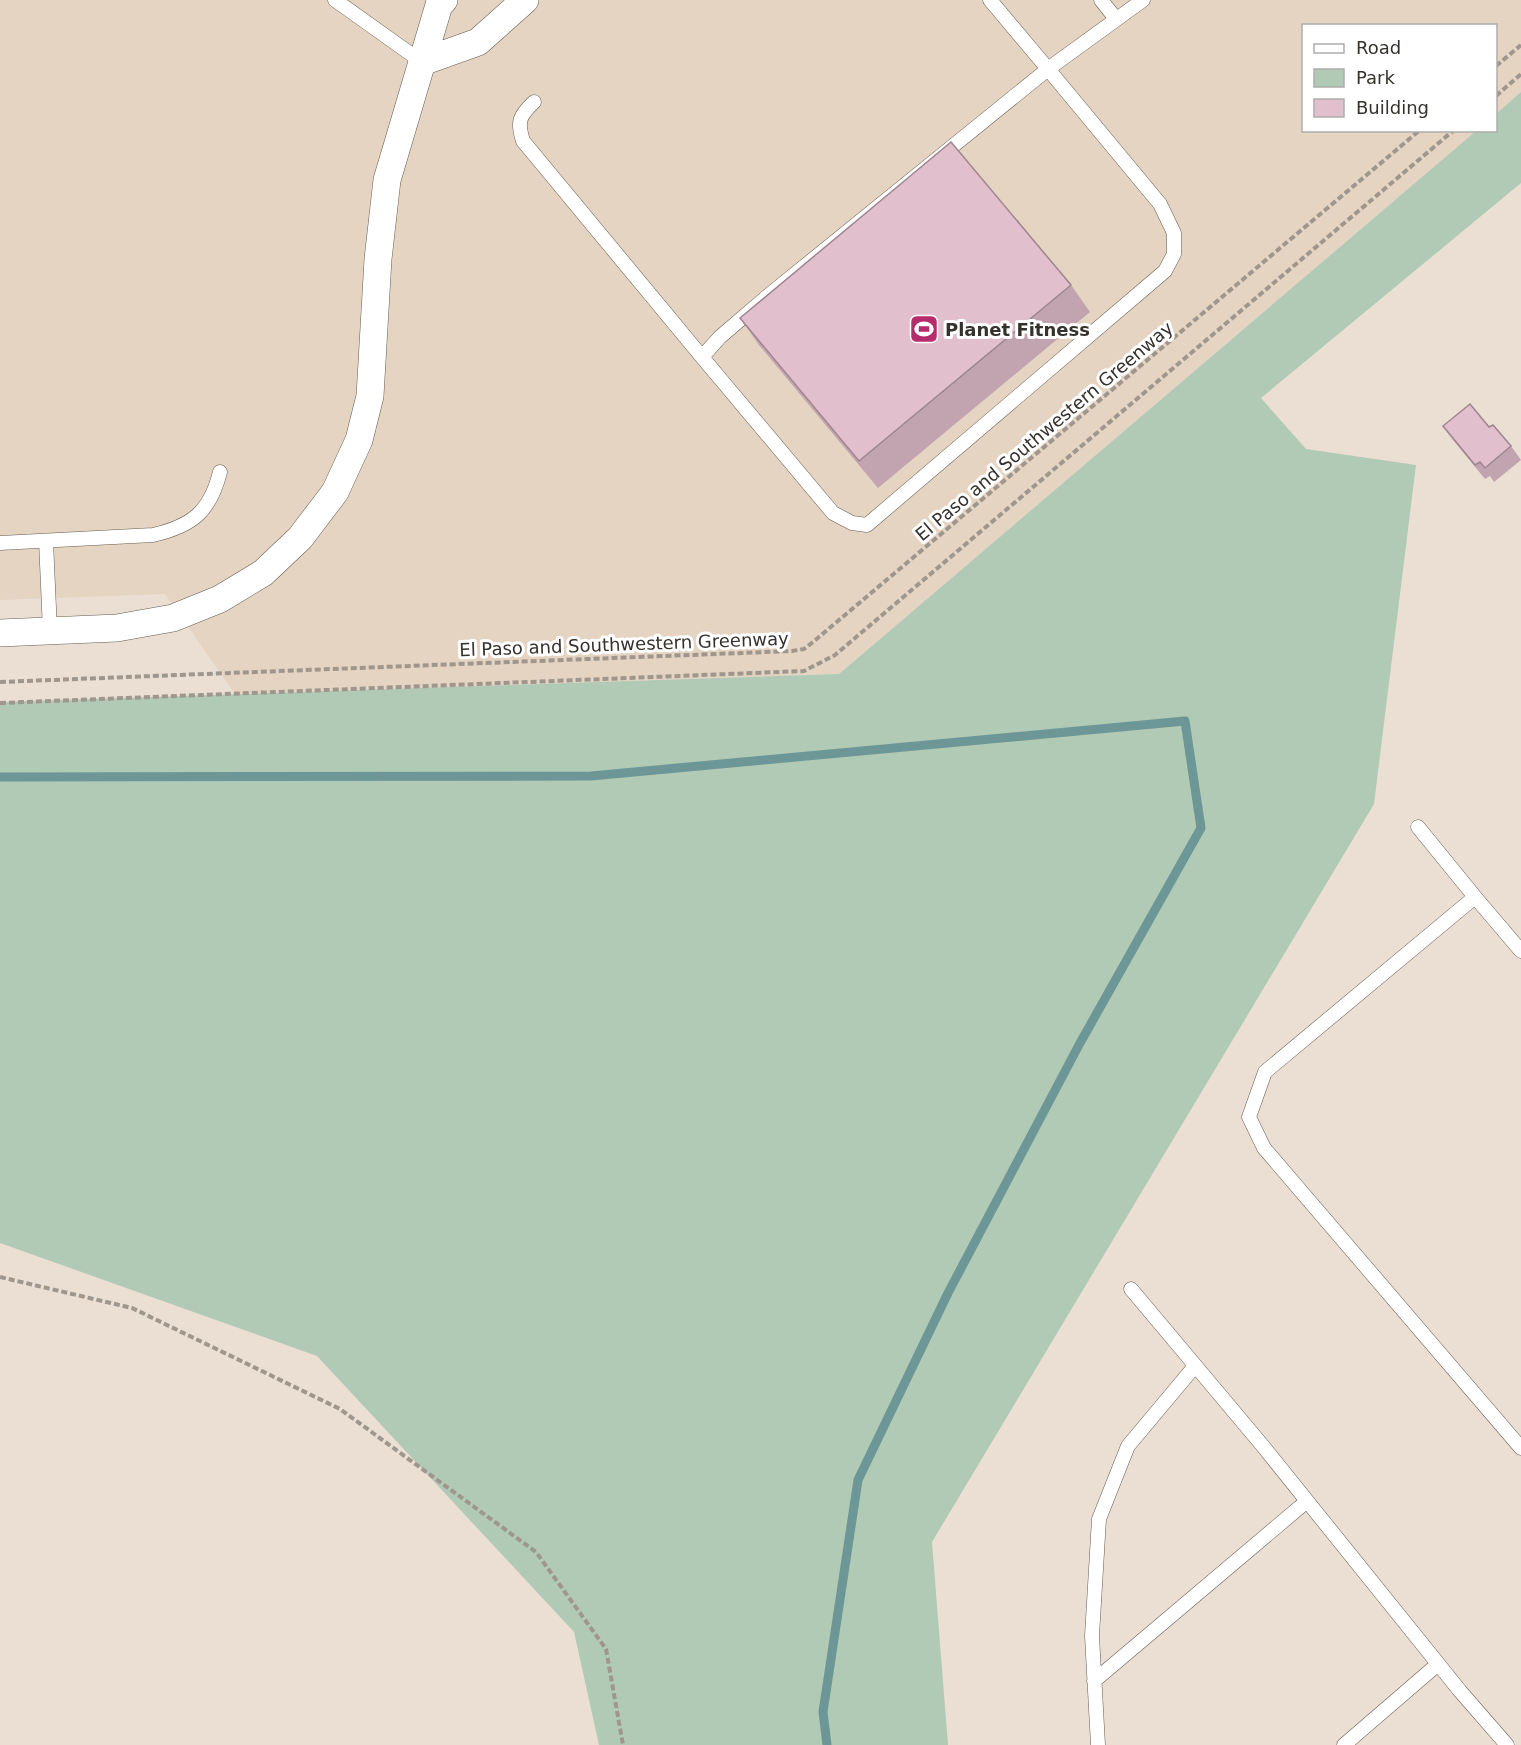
<svg xmlns="http://www.w3.org/2000/svg" width="1521" height="1745" font-family="'DejaVu Sans',sans-serif">
<style>
.built{fill:#e4d4c1}
.green{fill:#b0cab6}
.lines{fill:none;stroke-linecap:round;stroke-linejoin:round}
.stream{stroke:#6d9696;stroke-width:9}
.service-casing{stroke:#665c51;stroke-width:15}
.minor-casing{stroke:#665c51;stroke-width:28}
.path{stroke:#9f968d;stroke-width:4;stroke-dasharray:6 3;stroke-linecap:butt}
.service{stroke:#fff;stroke-width:14}
.minor{stroke:#fff;stroke-width:27}
.wall{fill:#c2a4b0}
.building{fill:#e2bfcd;stroke:#9e8690;stroke-width:1.5}
.labels{text-anchor:middle;dominant-baseline:central;stroke-width:6;stroke-linejoin:round;paint-order:stroke}
.poi-label{font-size:18px;font-weight:bold;fill:#35312c;stroke:#fff;text-anchor:start}
.street-label{font-size:18px;fill:#35312c;stroke:#fff}
</style>
<rect width="100%" height="100%" fill="#ebdfd3"/>
<path class="built" d="M0,0H1521V92L1496,114V26H1304V130L1476,131L839,674L235,694L165,594L0,600Z"/>
<path class="green" d="M1521,92V183L1261,398L1306,449L1416,465L1374,804L932,1542L948,1745H599L574,1632L317,1356L0,1243V702L839,674L1476,131L1496,130V114Z"/>
<g class="lines">
<path class="stream" d="M0,777L591,776L1185,721L1201,828L1080,1043L948,1293L858,1480L823,1712L827,1745"/>
<g class="service-casing">
<path id="service" d="M335,0L422,62
M990,0L1048,69L1143,0
M1101,0L1116,19
M1048,69L1160,204L1174,233V254L1165,271L867,525L852,523L833,513L702,357L720,337L769,295Z
M534,102C519,116 517,122 523,141L702,357
M46,541L50,631
M0,543L153,535C192,526 210,512 220,472
M1418,827L1475,897L1265,1072L1249,1117L1264,1148L1521,1448
M1475,897L1521,951
M1131,1289L1262,1445L1460,1691L1507,1745
M1094,1681L1307,1501
M1098,1745L1092,1636L1099,1519L1128,1446L1195,1366
M1344,1745L1438,1664"/>
</g>
<g class="minor-casing">
<path id="minor" d="M422,62L478,42L525,0
M0,633L117,628L173,618L220,599L263,573L300,538L335,492L359,440L370,396L378,259L387,180L439,5L444,0"/>
</g>
<path class="path" d="M1496,66L1521,45
M1496,96L1521,74
M0,682L792,651L804,649L813,642L1420,130
M0,703L804,671L835,655L1454,130
M0,1277L132,1308L340,1409L536,1552L606,1649L623,1745"/>
<use href="#service" class="service"/>
<use href="#minor" class="minor"/>
</g>
<path class="wall" d="M1071,285L1090,312L878,488L759,345L740,318Z
M1443,426L1489,427L1511,446L1521,460L1494,482L1490,476L1485,479L1453,440Z"/>
<path class="building" d="M951,142L1071,285L859,461L740,318Z
M1470,404L1489,427L1493,425L1511,446L1485,468L1480,462L1475,465L1443,426Z"/>
<defs>
<g id="stadium-square" transform="scale(1.5)"><rect x="-9" y="-9" width="18" height="18" rx="4" fill="#b52c6c" stroke="#fff"/><path d="M0-5a6.5 5 0 1 0 0 10a6.5 5 0 1 0 0-10ZM-3.5-1.8h7v3.6h-7Z" fill="#fff"/></g>
</defs>
<g fill-rule="evenodd">
<use href="#stadium-square" x="924" y="329"/>
</g>
<g class="labels">
<g class="poi-label">
<text x="945" y="329">Planet Fitness</text>
</g>
<g class="street-label">
<text transform="translate(1044 431) rotate(-40)">El Paso and Southwestern Greenway</text>
<text transform="translate(624 644) rotate(-2)">El Paso and Southwestern Greenway</text>
</g>
</g>
<rect x="1302" y="24" width="195" height="108" fill="#ffffff" stroke="#aeadab" stroke-width="1.5"/>
<rect x="1314" y="44" width="30" height="9" fill="#ffffff" stroke="#aeadab" stroke-width="1.5"/>
<text x="1356" y="54" font-size="18" fill="#35312c">Road</text>
<rect x="1314" y="69" width="30" height="18" fill="#b0cab6" stroke="#aeadab" stroke-width="1.5"/>
<text x="1356" y="84" font-size="18" fill="#35312c">Park</text>
<rect x="1314" y="99" width="30" height="18" fill="#e2bfcd" stroke="#aeadab" stroke-width="1.5"/>
<text x="1356" y="114" font-size="18" fill="#35312c">Building</text>
</svg>
